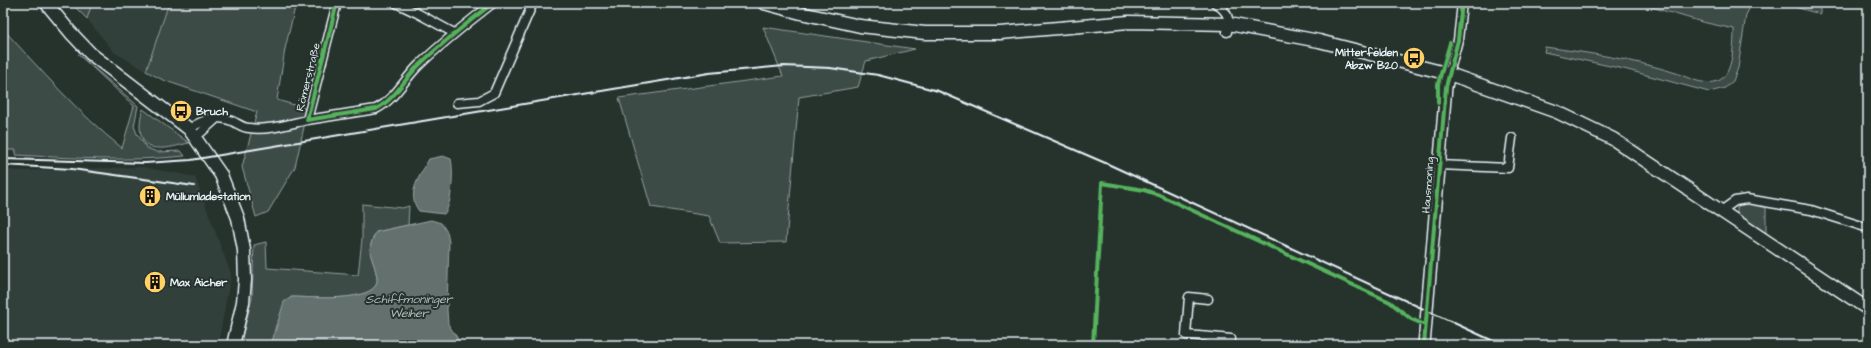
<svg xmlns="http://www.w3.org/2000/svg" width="1871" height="348" font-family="'Architects Daughter',sans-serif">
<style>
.built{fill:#333f3a}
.green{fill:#3e4b47;stroke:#939ea0}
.water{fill:#636f6d;stroke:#98a3a5}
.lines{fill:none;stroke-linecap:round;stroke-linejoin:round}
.street-casing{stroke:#e8f1f8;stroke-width:11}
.secondary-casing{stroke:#e8f1f8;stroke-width:14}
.primary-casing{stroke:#e8f1f8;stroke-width:15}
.street{stroke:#26332d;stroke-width:8}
.secondary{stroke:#26332d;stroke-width:11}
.primary{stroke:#26332d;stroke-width:12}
.rail{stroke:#e8f1f8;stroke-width:2}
.cycleway-casing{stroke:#26332d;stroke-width:6}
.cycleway{stroke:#56b35d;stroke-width:4}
.labels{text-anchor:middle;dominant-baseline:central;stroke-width:4;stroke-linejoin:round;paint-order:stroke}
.poi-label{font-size:11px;font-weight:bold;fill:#e8f1f8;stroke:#26332d;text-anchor:start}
.street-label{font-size:11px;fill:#e8f1f8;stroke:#26332d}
.water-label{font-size:12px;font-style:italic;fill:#b3bdc0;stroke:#26332d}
</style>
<rect width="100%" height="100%" fill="#26332d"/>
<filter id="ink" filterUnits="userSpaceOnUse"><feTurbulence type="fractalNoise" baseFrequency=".025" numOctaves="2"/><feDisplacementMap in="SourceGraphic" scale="8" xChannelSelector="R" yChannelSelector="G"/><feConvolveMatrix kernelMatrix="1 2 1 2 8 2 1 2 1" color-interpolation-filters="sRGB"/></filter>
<g filter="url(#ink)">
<path class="built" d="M92,3H169L146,71L114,52L87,19Z
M143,167L195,177L231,274L218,345H3V169L19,171Z"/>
<path class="green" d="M71,3H92L87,19Z
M169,3H296L285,49L277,100L308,109L295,167L268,212L256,217L242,167L257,112L163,80L146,71Z
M1638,3H1759L1751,5L1746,15L1738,68L1733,81L1725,88L1709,92L1624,69L1544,52L1545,47C1589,53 1633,59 1676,73C1689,78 1706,87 1720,80C1733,73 1734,42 1734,29L1702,22Z
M1780,3H1820V14Z
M763,27L915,49L866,61L858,87L799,97L786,242L720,243L709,216L651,207L619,98L783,76Z
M3,29C41,70 78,113 122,148L134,106L78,54L138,106L134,126L137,134L147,148L157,152L181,151L185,156C129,162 72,158 16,155V150H3Z
M143,109L189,143C179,145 168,149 158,148C137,148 138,122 143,109Z
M1742,203L1766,206V236L1737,215V207Z
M362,204L402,208L409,206L408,225L376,232C364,255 374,256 377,278C381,304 307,297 291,297L276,325L271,345H240L252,298L254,245L266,242L267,268L358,275L362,239Z"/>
<path class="water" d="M443,156L451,159C454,170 452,206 444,214L419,211C405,193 421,175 429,159Z
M431,220L441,223L447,232L449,242L447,310L448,324L462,345H271L284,302L292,297C307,297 381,304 377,278C374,256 364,255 376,232Z"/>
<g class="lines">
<g class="street-casing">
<path id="street" d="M337,3L307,120L376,109C394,100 404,80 418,66C442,43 467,23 493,3
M396,3L417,13L454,33
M1215,3C1227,11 1231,18 1227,32
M1449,74L1458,40L1462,3
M457,103L479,101L494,93L533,3
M189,129C203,120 216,114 232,121C237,123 243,128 249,128C267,131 289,124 307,120
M196,137L216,119
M1439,165L1508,168L1512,138
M1721,211L1735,201L1747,199L1811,210L1868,228
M1208,299L1189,297L1186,335L1211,337L1210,345
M1211,337L1231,339"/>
</g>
<g class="secondary-casing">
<path id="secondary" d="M1424,345L1446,87L1449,74"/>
</g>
<g class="primary-casing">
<path id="primary" d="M46,3L71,33L91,54L189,129L221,175L238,218L244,250L245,280L243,302L233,345
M764,3L801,13L860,26L925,33H1000L1129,22L1229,24L1319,41L1449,74L1557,112L1613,139L1868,309"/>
</g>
<use href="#street" class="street"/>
<use href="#secondary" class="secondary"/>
<use href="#primary" class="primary"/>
<path class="rail" d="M3,159L145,163L191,160L709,73L784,66L830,68L878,75L938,91L1110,165L1502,345
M3,165L72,169L194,186"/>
<g class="cycleway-casing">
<path id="cycleway" d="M337,3L307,120L376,109C394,100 404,80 418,66C442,43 467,23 493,3
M1438,103V84L1450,43
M1093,345L1102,183L1144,190L1159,195L1390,302L1411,319L1425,325
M1424,345L1446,87L1458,40L1462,3"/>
</g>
<use href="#cycleway" class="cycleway"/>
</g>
</g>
<defs>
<g id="bus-disc" transform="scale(1.15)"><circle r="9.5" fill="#ffd166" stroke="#26332d"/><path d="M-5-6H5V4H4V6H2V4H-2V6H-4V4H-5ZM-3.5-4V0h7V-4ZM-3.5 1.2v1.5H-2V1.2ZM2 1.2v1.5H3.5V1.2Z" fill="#111"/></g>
<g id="building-disc" transform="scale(1.15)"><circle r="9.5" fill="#ffd166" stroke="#26332d"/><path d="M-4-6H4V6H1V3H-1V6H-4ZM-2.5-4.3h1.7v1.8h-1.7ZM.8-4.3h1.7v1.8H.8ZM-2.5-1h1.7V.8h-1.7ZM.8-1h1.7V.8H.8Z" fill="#111"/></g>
</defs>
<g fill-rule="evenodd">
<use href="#bus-disc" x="1414" y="58"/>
<use href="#bus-disc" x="181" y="111"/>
<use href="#building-disc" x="150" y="196"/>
<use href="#building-disc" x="155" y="282"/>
</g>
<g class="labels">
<g class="poi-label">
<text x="1398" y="52" text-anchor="end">Mitterfelden<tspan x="1398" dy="13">Abzw B20</tspan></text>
<text x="196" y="111">Bruch</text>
<text x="166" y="196">Müllumladestation</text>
<text x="170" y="282">Max Aicher</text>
</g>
<g class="street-label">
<text transform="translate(308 77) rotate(-76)">Römerstraße</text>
<text transform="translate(1428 185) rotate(-86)">Hausmoning</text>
</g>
<g class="water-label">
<text x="409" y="299">Schiffmoninger<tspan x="409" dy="14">Weiher</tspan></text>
</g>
</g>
<rect width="1871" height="348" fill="none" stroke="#26332d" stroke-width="16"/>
<rect x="8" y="8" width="1855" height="332" fill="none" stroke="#e8f1f8" stroke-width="1.5" filter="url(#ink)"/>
</svg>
